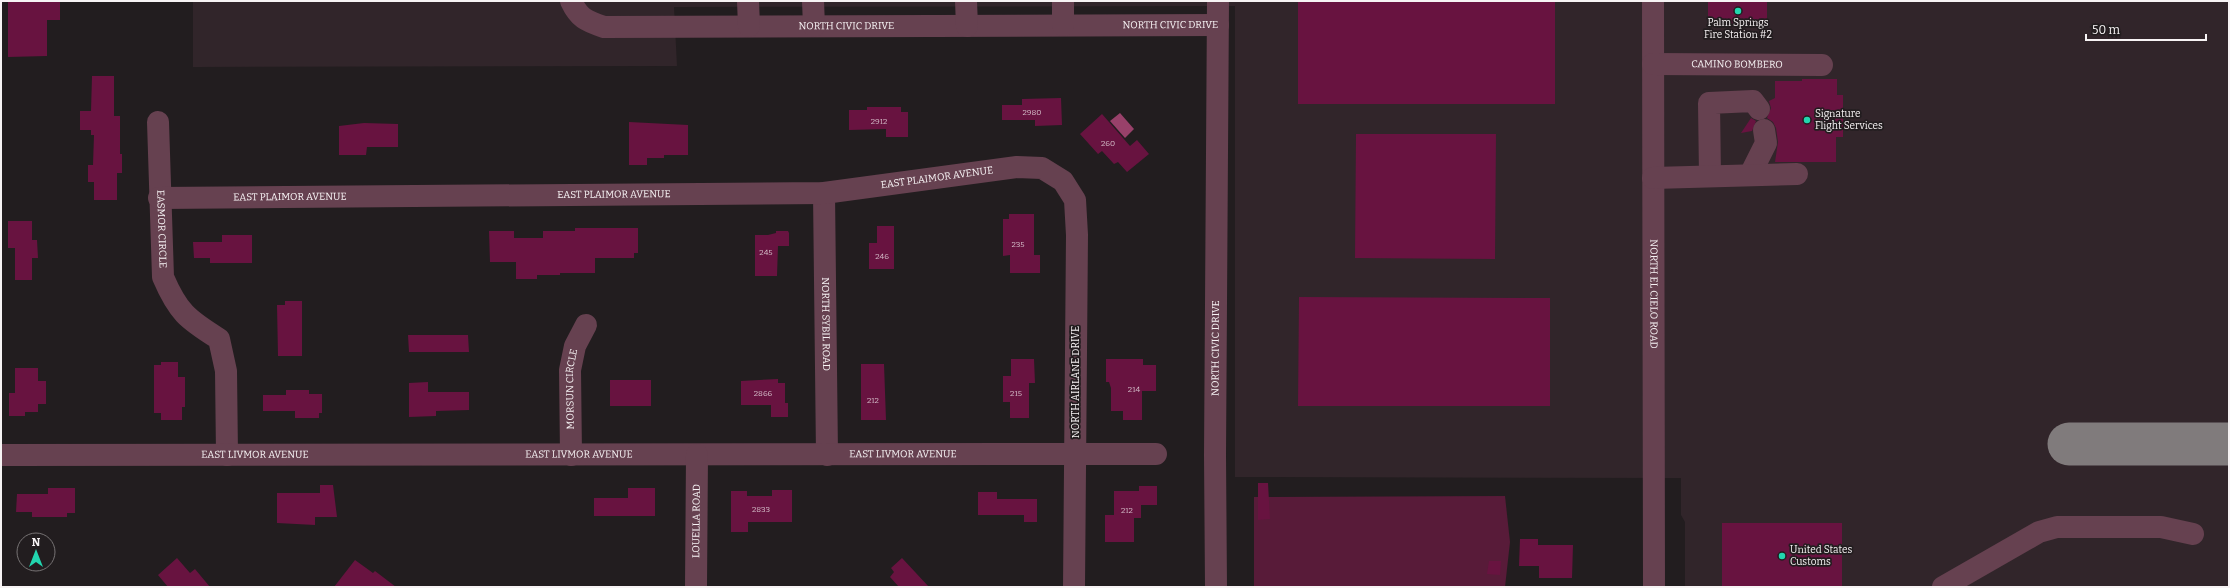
<svg xmlns="http://www.w3.org/2000/svg" width="2230" height="588" font-family="Bitter,serif">
<style>
.built{fill:#31252a}
.green{fill:#581b39}
.water{fill:#98416a}
.lines{fill:none;stroke-linecap:round;stroke-linejoin:round}
.taxiway{stroke:#807b7c;stroke-width:43}
.building{fill:#681340}
.minor{stroke:#664150;stroke-width:22}
.poi-dot{fill:#22d5af;stroke:#221d1f;stroke-width:1.5}
.labels{text-anchor:middle;dominant-baseline:central;stroke-width:3.5;stroke-linejoin:round;paint-order:stroke}
.number-label{font-size:8px;fill:#d3bbc7}
.poi-label{font-size:10px;fill:#f7f3f4;stroke:#221d1f;text-anchor:start}
.street-label{font-size:10px;fill:#f7f3f4;stroke:#221d1f}
</style>
<rect width="100%" height="100%" fill="#221d1f"/>
<path class="built" d="M193,1H2229V587H1685V522L1681,515V478L1235,477V6L674,7L677,66L193,67Z"/>
<path class="green" d="M1505,496L1510,542L1505,587H1254V497Z"/>
<path class="water" d="M1120,113L1134,129L1125,138L1110,121Z"/>
<g class="lines">
<path class="taxiway" d="M2069,444H2229"/>
</g>
<path class="building" d="M8,1H60V20H47V56L8,57Z
M1298,1H1555V104H1298Z
M1708,1H1767V24H1708Z
M92,76H114V116H120V154H122V173H117V200H94V182H88V165H93L94,135H91V130H80V111H91Z
M1802,79H1837V95H1843V137H1836V162H1775L1778,142L1776,128L1773,122L1767,118L1771,108L1769,101L1775,98V81H1802Z
M1061,98L1062,125L1035,126V120H1002V105H1022V99Z
M867,107H901V112H908V137H886V129L849,130V110H867Z
M1102,114L1130,146L1137,140L1149,154L1127,172L1118,162L1114,164L1102,151L1098,154L1080,134Z
M1751,118L1756,121L1752,131L1741,133Z
M629,122L688,125V155H664V158H647V165H629Z
M364,123L398,124V147H367L366,155H339V126Z
M1356,134H1496L1495,259L1355,258Z
M1009,214H1034V255H1040V273H1010V255L1003,256V219H1009Z
M8,221H32V240H37L38,258H32V280H15V248H8Z
M877,226H894V269H869V243H877Z
M575,228H638V253H634V258H595V273H560V275H537V279H516V262H490L489,231H514V238H543V231H575Z
M776,231H788L789,233V246H778L777,276H755V235H768L776,233Z
M222,235H252V263H210V258H194L193,242H222Z
M1299,297L1550,298V406H1298Z
M285,301H302V356H278L277,305H285Z
M408,335H468L469,352H409Z
M1011,359H1034L1035,383H1029V418H1010V402H1003V376H1011Z
M1106,359H1143V365H1156V391H1142V420H1123V411H1111V388L1109,382H1106Z
M161,362H178V377H185V407H182V420H161V413H154V365H161Z
M861,364H884L886,420H861Z
M15,368H38V381H46V404H38V412H25V416H9V393H15Z
M778,379V383H785V403H788V417H771V405H741V381Z
M610,380H651V406H610Z
M428,382V392H469V410L436,411V416L409,417V383Z
M286,390H309V394H322V413H319V418H295V411H263V395H286Z
M1258,483H1268L1270,519L1258,520Z
M320,485H333L337,517H315V525L277,523V493H320Z
M1139,486H1157V505H1141V518H1134V542H1105V515H1114V491H1139Z
M48,488H75V513H67V517H32V512H16L17,494H48Z
M628,488H655V516H594V498H628Z
M772,490H792V522H748V532H731V491H747V496H772Z
M978,492H997V499H1037V522H1024V515H978Z
M1722,523H1842V587H1722Z
M1520,539H1538V545H1573L1572,578H1539V566H1519Z
M177,558L190,573L195,569L210,587H168L158,575Z
M902,558L929,587H899L890,577L894,572L891,568Z
M355,560L373,573L375,571L396,587H334Z
M1489,561H1501L1500,575L1487,574Z"/>
<g class="lines">
<g class="minor">
<path id="s1" d="M571,1C579,18 586,21 604,27L1218,25"/>
<path d="M748,1L749,26"/>
<path d="M813,1L814,26"/>
<path d="M966,1L967,26"/>
<path id="s2" d="M1653,1L1654,587"/>
<path d="M1063,25V1"/>
<path id="s3" d="M1653,64L1822,65"/>
<path id="s4" d="M158,122L163,277C178,312 187,319 219,339L226,371L227,455"/>
<path d="M1750,175L1766,143L1764,130"/>
<path d="M1710,176L1709,103L1753,101L1759,109"/>
<path d="M1653,178L1797,174"/>
<path id="s5" d="M824,193L827,455"/>
<path id="s6" d="M159,198L824,193L1017,167L1042,168L1063,181L1075,200L1077,235L1074,587"/>
<path id="s7" d="M1,455L1156,454"/>
<path id="s8" d="M571,455L570,370L575,346L586,325"/>
<path id="s9" d="M696,587L697,455"/>
<path id="s10" d="M1216,587L1215,455L1218,1"/>
<path d="M1943,587L2039,532L2057,527H2161L2193,534"/>
</g>
</g>
<g class="poi-dot">
<circle cx="1738" cy="11" r="4"/>
<circle cx="1807" cy="120" r="4"/>
<circle cx="1782" cy="556" r="4"/>
</g>
<g class="labels">
<g class="number-label">
<text x="1032" y="112">2980</text>
<text x="879" y="121">2912</text>
<text x="1108" y="143">260</text>
<text x="1018" y="244">235</text>
<text x="766" y="252">245</text>
<text x="882" y="256">246</text>
<text x="1134" y="389">214</text>
<text x="763" y="393">2866</text>
<text x="1016" y="393">215</text>
<text x="873" y="400">212</text>
<text x="761" y="509">2833</text>
<text x="1127" y="510">212</text>
</g>
<g class="poi-label">
<text x="1738" y="23" text-anchor="middle">Palm Springs<tspan x="1738" dy="12">Fire Station #2</tspan></text>
<text x="1815" y="114">Signature<tspan x="1815" dy="12">Flight Services</tspan></text>
<text x="1790" y="550">United States<tspan x="1790" dy="12">Customs</tspan></text>
</g>
<g class="street-label">
<text stroke="none"><textPath href="#s1" startOffset="286">NORTH CIVIC DRIVE</textPath></text>
<text stroke="none"><textPath href="#s1" startOffset="610">NORTH CIVIC DRIVE</textPath></text>
<text stroke="none"><textPath href="#s3" startOffset="84">CAMINO BOMBERO</textPath></text>
<text stroke="none"><textPath href="#s6" startOffset="779">EAST PLAIMOR AVENUE</textPath></text>
<text stroke="none"><textPath href="#s6" startOffset="455">EAST PLAIMOR AVENUE</textPath></text>
<text stroke="none"><textPath href="#s6" startOffset="131">EAST PLAIMOR AVENUE</textPath></text>
<text stroke="none"><textPath href="#s4" startOffset="107">EASMOR CIRCLE</textPath></text>
<text stroke="none"><textPath href="#s2" startOffset="293">NORTH EL CIELO ROAD</textPath></text>
<text stroke="none"><textPath href="#s5" startOffset="131">NORTH SYBIL ROAD</textPath></text>
<text stroke="none"><textPath href="#s10" startOffset="239">NORTH CIVIC DRIVE</textPath></text>
<text transform="translate(1076 382) rotate(-90)">NORTH AIRLANE DRIVE</text>
<text stroke="none"><textPath href="#s8" startOffset="66">MORSUN CIRCLE</textPath></text>
<text stroke="none"><textPath href="#s7" startOffset="254">EAST LIVMOR AVENUE</textPath></text>
<text stroke="none"><textPath href="#s7" startOffset="578">EAST LIVMOR AVENUE</textPath></text>
<text stroke="none"><textPath href="#s7" startOffset="902">EAST LIVMOR AVENUE</textPath></text>
<text stroke="none"><textPath href="#s9" startOffset="66">LOUELLA ROAD</textPath></text>
</g>
</g>
<rect width="2230" height="588" fill="none" stroke="#f7f3f4" stroke-width="4"/>
<g transform="translate(36 552)"><circle r="19" fill="#221d1f" stroke="#777374"/>
<path d="M0-3L7 15L0 10L-7 15Z" fill="#22d5af"/>
<text y="-6" font-size="11" font-weight="bold" text-anchor="middle" fill="#f7f3f4">N</text>
</g>
<path d="M2086 34v6h120v-6" fill="none" stroke="#f7f3f4" stroke-width="2"/>
<text x="2092" y="34" font-size="12" fill="#f7f3f4" stroke="#221d1f" stroke-width="3" paint-order="stroke">50 m</text>
</svg>
